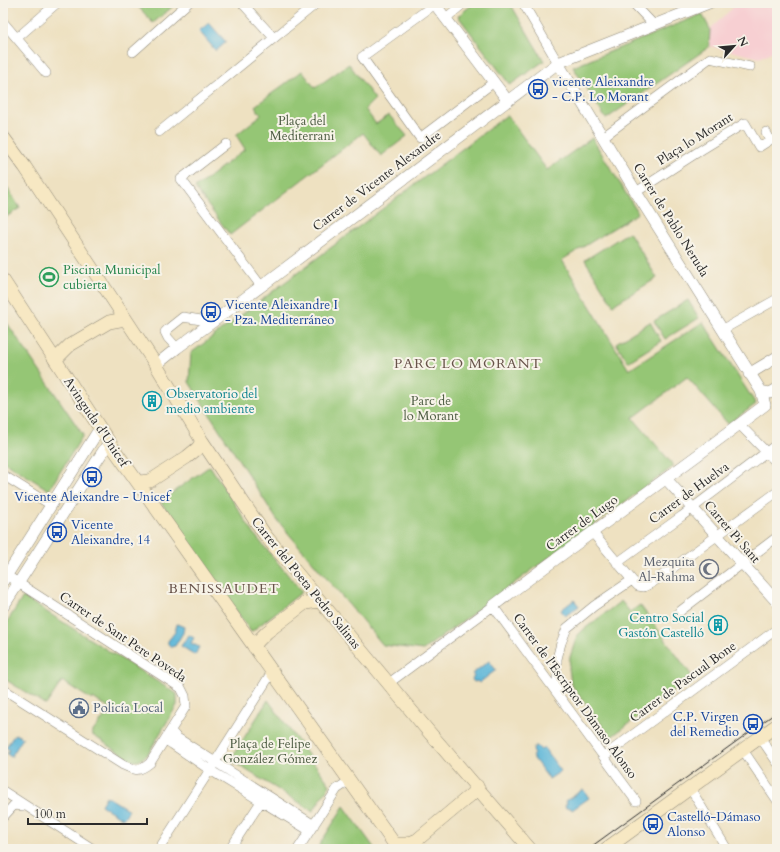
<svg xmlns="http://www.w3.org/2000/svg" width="780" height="852" font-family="Cardo,serif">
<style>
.built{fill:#f7cfd2}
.green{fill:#95c675;stroke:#607850}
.water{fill:#5bb6d8;stroke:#437082}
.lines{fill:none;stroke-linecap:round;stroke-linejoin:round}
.minor-casing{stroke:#8c8676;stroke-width:10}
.tertiary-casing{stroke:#8c8676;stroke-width:12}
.secondary-casing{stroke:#8c8676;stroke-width:14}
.minor{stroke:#fff;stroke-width:9}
.tertiary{stroke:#fff;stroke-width:11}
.secondary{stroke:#f7e8c3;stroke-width:13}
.tram{stroke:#2b2b2b;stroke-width:1}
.labels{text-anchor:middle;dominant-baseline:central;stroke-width:4;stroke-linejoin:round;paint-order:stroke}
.transit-label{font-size:13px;fill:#164399;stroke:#f7f3e8;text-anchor:start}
.park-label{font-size:13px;fill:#4b5a41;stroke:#f7f3e8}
.street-label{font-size:13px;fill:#2b2b2b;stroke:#f7f3e8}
.leisure-label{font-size:13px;fill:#27864d;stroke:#f7f3e8;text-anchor:start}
.culture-label{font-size:13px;fill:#0d838f;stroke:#f7f3e8;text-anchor:start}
.worship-label{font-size:13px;fill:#5b616d;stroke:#f7f3e8;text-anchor:end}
.service-label{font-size:13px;fill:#4e5e75;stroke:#f7f3e8;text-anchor:start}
.neighbourhood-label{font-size:14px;letter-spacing:1px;fill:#68534a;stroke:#f7f3e8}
</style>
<rect width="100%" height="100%" fill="#f7f3e8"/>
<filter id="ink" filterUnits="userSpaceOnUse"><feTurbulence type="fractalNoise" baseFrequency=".025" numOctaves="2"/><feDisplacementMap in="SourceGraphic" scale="8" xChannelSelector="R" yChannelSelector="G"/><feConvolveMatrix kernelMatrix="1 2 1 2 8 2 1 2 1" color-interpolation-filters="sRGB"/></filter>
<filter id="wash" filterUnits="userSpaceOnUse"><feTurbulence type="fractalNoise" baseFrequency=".012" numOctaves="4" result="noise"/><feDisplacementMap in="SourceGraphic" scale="16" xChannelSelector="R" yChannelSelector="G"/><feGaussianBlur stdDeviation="0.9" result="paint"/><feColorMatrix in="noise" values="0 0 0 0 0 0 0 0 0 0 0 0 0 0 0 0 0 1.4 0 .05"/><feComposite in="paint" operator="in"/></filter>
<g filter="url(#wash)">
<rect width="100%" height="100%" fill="#eee1c1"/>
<path class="built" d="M738,3H777V49L760,58L709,46L710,29Z"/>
<path class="green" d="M135,3H177L153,23Z
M474,3H510L544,61L510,85L458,16Z
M702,14L710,29L709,47L606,119L573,67Z
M349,64L375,99L365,109L376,124L389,115L407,136L381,156L363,133L230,235L195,188L245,149L236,135L261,115L255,106L302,71L315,88Z
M507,115L547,170L592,138L638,213L562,260L629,370L703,322L756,404L728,424L687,377L633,418L674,466L423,650L383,645L277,520L189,382L191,353Z
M3,181L20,208L3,219Z
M629,232L657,278L613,305L585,260Z
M688,300L699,318L665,339L654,321Z
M3,317L83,435L49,490L3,461Z
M650,322L661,341L628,362L616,343Z
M210,466L254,534L302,592L251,632L160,501Z
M23,597L177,694V705L148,754L139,761H132L91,734L110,709L93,698L92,700L62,681L46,705L3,678V628Z
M621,601L630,612L640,605L692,676L611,737L571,684L569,668L570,657L577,636L583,630Z
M268,700L330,785L313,811L230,760Z
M344,806L375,849H319L318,847Z"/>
<path class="water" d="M209,23L226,42L216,51L199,31Z
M574,600L579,606L565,616L561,610Z
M177,624L184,627L183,633L175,646L171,647L168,644V641L175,632Z
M189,635L194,638L191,643L199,647L195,655L181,646Z
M489,661L496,670L479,683L477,681L475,682L473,681L472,679L474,676L472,674Z
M15,734L23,738L11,757L7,754L9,750L6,747Z
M535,746H537L541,750L544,748L561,771L549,779L532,756L534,754L533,749Z
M583,789L589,798L572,810L571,808H566L565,806L567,803L566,801Z
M106,796L129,810L123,819L101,805Z"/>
</g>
<g filter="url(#ink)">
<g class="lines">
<g class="minor-casing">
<path id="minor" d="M242,3L274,38
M523,3L558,63
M633,3L653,24
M435,4L362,57L420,138L494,82
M446,18L464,3
M3,22L46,73
M17,38L57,3
M133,52L188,3
M159,132L317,3
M603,137L710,58L750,67
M226,144L181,179L261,286
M636,192L701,150L745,123L759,147L770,140L766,132
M722,330L777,299
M177,348L168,338L165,332L168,329L183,317L213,322
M740,425L777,463
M3,475L51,505
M592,532L632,580L638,586L644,587L652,583L777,492
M617,563L682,516L777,444
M3,573L181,688L185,696L186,706L150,763C139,772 136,771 123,765L3,689
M679,612L777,537
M389,683L493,606L636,801
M559,696L557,677V659L561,643L567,628L594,606L632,580
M171,731L176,737L314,825
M760,737L777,762
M165,740L172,744L210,770L310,831
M743,750L777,800
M604,756L777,629
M690,788L727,849
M3,791L93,849
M3,817L14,805L24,806
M159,849L215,762L272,672
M230,849L264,797
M298,849L337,789L349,781"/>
</g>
<g class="tertiary-casing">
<path id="tertiary" d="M434,3L508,101
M156,365L177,348L267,282L558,63L709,3
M749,374L777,357
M761,391L770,393L777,389
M667,480L777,602
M3,581L100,428
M493,606C583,538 675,473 765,405L761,391L636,192L558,63
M3,607L109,442"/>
</g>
<g class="secondary-casing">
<path id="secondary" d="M3,137L25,167L156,365L202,441L265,535L429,732L530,849
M3,280L109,442L398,849
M55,360L70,345L109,322L125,319
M138,482L150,481L187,457L198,448L202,441
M254,647L258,641L267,632L305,603L320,601
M394,844H407L417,840L473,793L477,786
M606,849L777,725"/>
</g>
<use href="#minor" class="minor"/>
<use href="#tertiary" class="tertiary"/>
<use href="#secondary" class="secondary"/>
<path class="tram" d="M588,849L777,712"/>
</g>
</g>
<defs>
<g id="bus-ring" transform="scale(1)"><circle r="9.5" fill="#f7f3e8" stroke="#1a4fb4" stroke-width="1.5"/><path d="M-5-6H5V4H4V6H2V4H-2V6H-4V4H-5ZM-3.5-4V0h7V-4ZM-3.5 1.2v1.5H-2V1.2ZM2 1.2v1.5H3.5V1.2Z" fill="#1a4fb4"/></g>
<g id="stadium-ring" transform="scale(1)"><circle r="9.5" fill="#f7f3e8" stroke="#2e9e5b" stroke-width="1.5"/><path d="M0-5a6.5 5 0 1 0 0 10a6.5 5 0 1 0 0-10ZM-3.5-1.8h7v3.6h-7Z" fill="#2e9e5b"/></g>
<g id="building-ring" transform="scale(1)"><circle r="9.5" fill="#f7f3e8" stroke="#0f9aa8" stroke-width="1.5"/><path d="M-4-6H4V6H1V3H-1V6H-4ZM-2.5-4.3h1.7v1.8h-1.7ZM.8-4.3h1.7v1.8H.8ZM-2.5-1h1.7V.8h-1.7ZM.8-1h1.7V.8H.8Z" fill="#0f9aa8"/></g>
<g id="mosque-ring" transform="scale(1)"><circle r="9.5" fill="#f7f3e8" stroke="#6b7280" stroke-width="1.5"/><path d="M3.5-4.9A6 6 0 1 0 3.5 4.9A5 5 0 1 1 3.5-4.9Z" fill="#6b7280"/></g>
<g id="civic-ring" transform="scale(1)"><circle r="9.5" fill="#f7f3e8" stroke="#5c6f8a" stroke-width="1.5"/><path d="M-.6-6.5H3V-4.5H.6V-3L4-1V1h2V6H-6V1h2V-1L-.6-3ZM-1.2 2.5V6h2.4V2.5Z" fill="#5c6f8a"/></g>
</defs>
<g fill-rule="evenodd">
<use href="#bus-ring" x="538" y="89"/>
<use href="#stadium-ring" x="49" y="277"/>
<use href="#bus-ring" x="211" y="312"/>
<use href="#building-ring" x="152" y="401"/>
<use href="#bus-ring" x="92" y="477"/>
<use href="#bus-ring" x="57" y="532"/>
<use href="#mosque-ring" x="709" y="569"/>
<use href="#building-ring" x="718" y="625"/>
<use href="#civic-ring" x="79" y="708"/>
<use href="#bus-ring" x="753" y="724"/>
<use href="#bus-ring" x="653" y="824"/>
</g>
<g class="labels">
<g class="transit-label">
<text x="552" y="82">vicente Aleixandre<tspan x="552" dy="15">- C.P. Lo Morant</tspan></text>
<text x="225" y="305">Vicente Aleixandre I<tspan x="225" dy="15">- Pza. Mediterráneo</tspan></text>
<text x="92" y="497" text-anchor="middle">Vicente Aleixandre - Unicef</text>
<text x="71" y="525">Vicente<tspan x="71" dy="15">Aleixandre, 14</tspan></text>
<text x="739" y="717" text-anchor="end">C.P. Virgen<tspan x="739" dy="15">del Remedio</tspan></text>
<text x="667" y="817">Castelló-Dámaso<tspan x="667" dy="15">Alonso</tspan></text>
</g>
<g class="park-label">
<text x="302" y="121">Plaça del<tspan x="302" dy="15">Mediterrani</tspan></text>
<text x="431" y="401">Parc de<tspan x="431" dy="15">lo Morant</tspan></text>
<text x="270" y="744">Plaça de Felipe<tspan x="270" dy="15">González Gómez</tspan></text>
</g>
<g class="street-label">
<text transform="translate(695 139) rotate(-32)">Plaça lo Morant</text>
<text transform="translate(377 181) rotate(-37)">Carrer de Vicente Alexandre</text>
<text transform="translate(671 220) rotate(58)">Carrer de Pablo Neruda</text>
<text transform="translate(96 422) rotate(56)">Avinguda d'Unicef</text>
<text transform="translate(689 493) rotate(-36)">Carrer de Huelva</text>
<text transform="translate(582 523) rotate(-36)">Carrer de Lugo</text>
<text transform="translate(732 532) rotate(49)">Carrer Pi Sant</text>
<text transform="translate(306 583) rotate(51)">Carrer del Poeta Pedro Salinas</text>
<text transform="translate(123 637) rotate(34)">Carrer de Sant Pere Poveda</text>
<text transform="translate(683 682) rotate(-36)">Carrer de Pascual Bone</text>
<text transform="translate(575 696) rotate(54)">Carrer de l'Escriptor Dámaso Alonso</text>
</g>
<g class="leisure-label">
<text x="63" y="270">Piscina Municipal<tspan x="63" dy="15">cubierta</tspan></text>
</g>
<g class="culture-label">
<text x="166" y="394">Observatorio del<tspan x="166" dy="15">medio ambiente</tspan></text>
<text x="704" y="618" text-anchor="end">Centro Social<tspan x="704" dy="15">Gastón Castelló</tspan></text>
</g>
<g class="worship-label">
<text x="695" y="562">Mezquita<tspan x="695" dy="15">Al-Rahma</tspan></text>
</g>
<g class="service-label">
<text x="93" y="708">Policía Local</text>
</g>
<g class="neighbourhood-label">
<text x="468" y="363">PARC LO MORANT</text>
<text x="224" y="588">BENISSAUDET</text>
</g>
</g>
<rect width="780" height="852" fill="none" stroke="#f7f3e8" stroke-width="16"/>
<g transform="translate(734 46) rotate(63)" stroke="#f7f3e8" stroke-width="3" paint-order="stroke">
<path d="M0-3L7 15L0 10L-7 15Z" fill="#2b2b2b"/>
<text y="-6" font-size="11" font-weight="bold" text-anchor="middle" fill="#2b2b2b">N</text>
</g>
<path d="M28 818v6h119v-6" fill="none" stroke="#2b2b2b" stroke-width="2"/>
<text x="34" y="818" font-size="12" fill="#2b2b2b" stroke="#f7f3e8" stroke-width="3" paint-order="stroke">100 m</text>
</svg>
